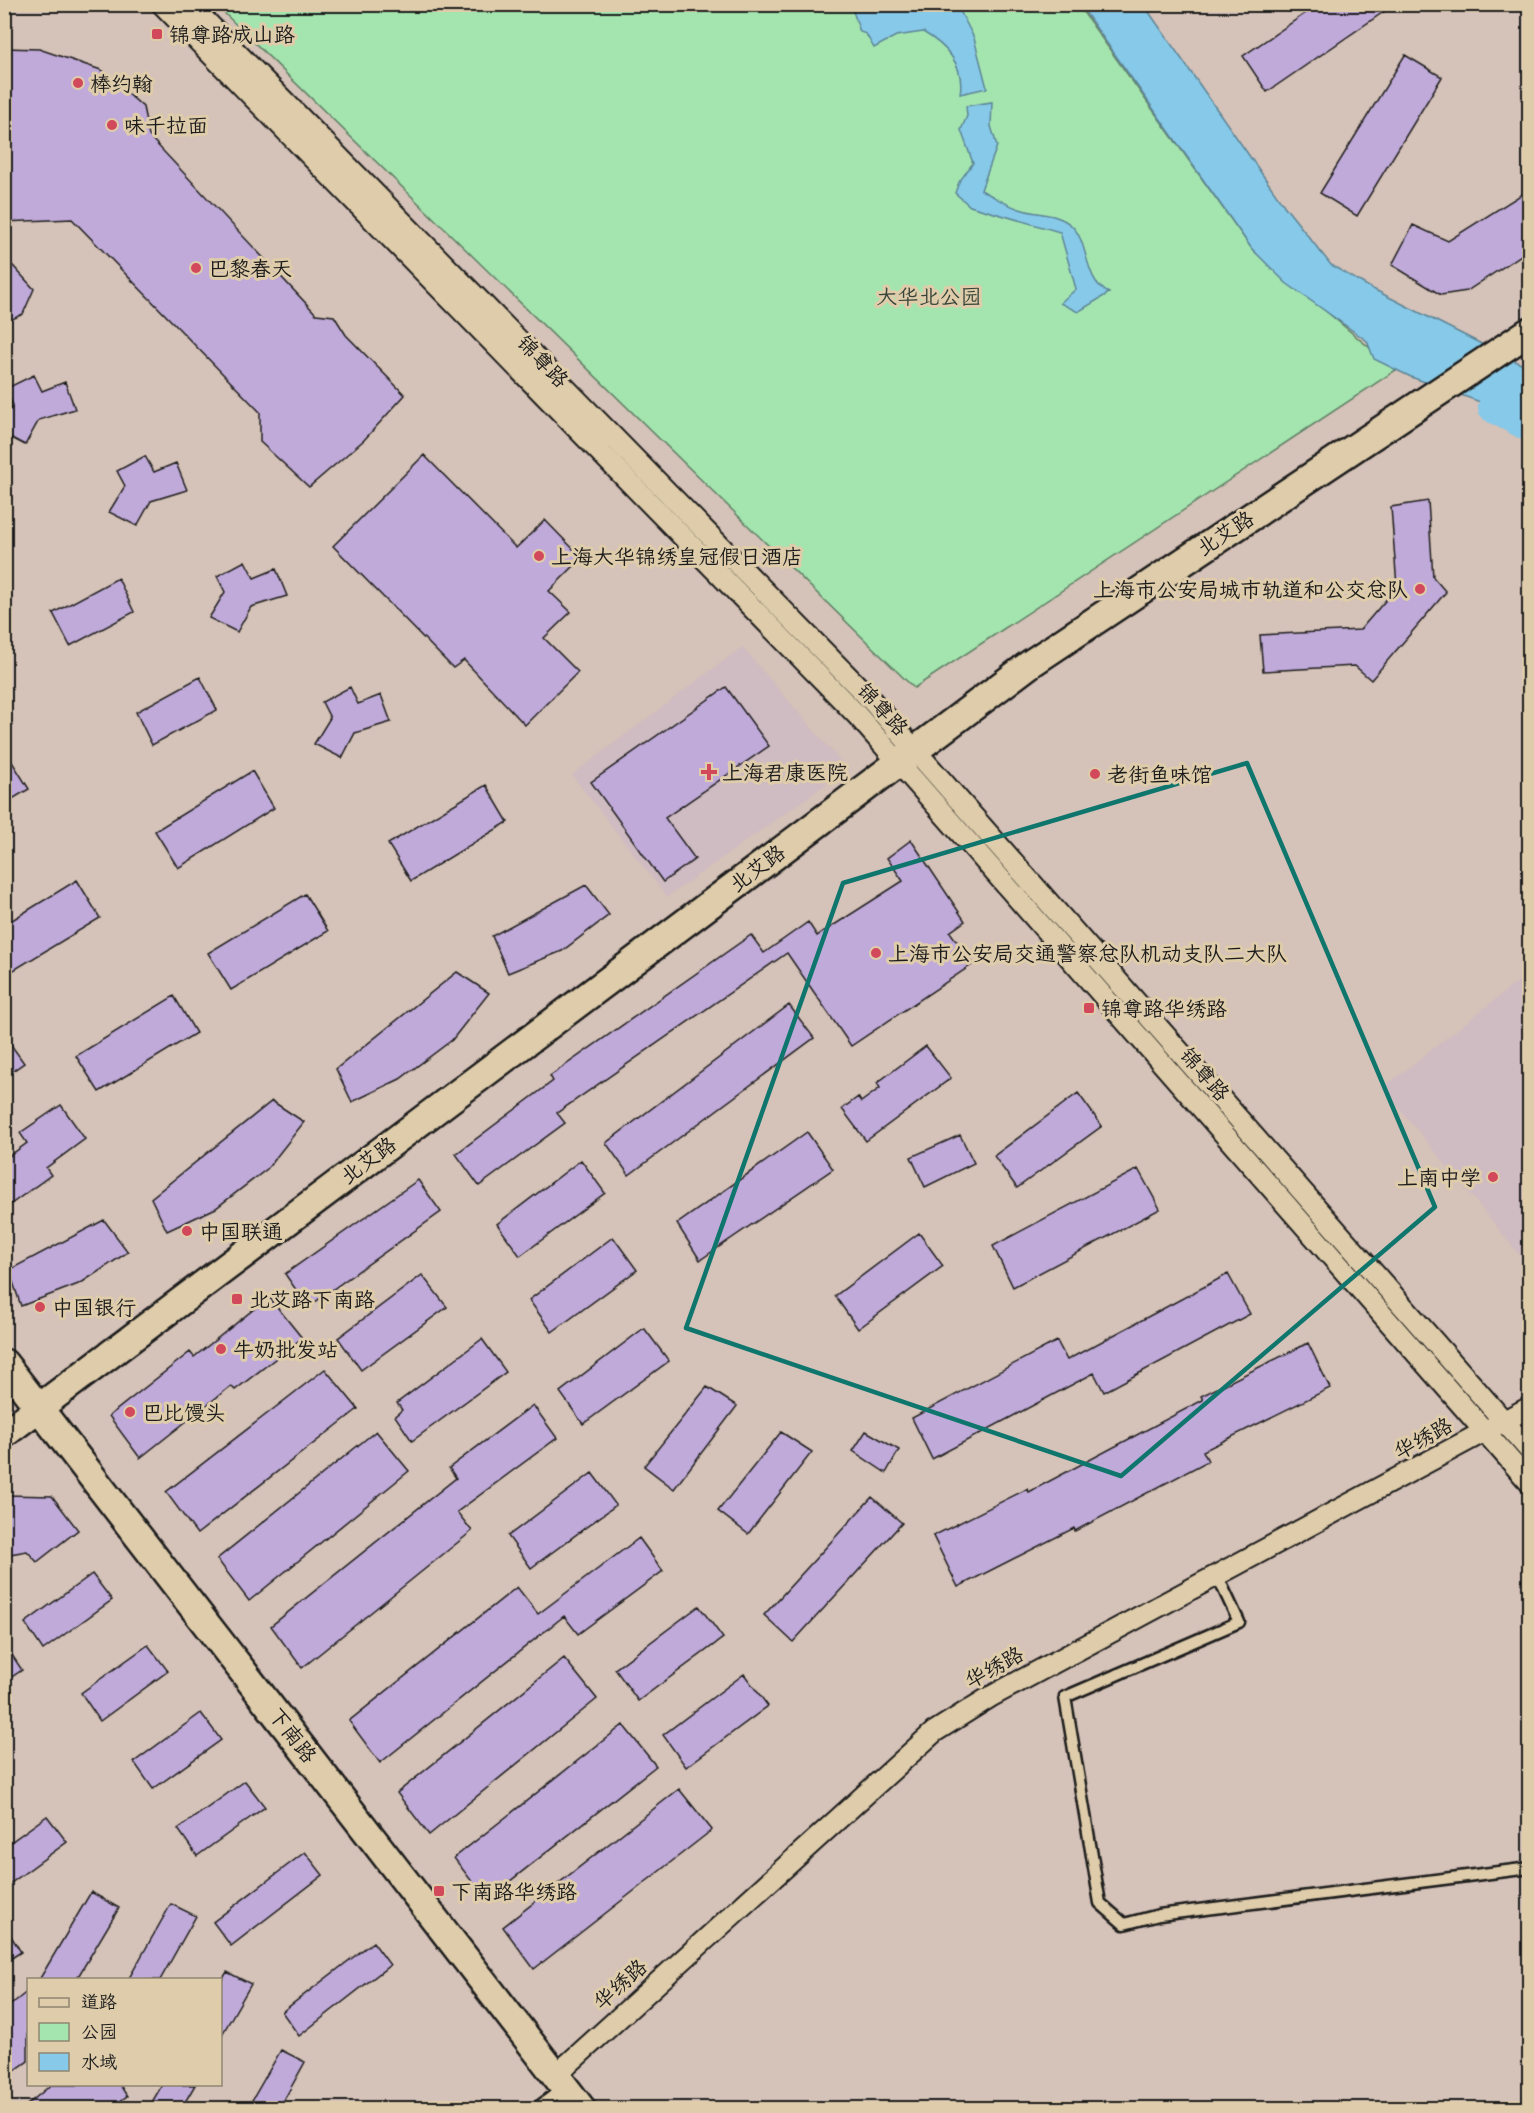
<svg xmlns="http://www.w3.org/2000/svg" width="1534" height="2113" font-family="'Patrick Hand','LXGW WenKai TC',sans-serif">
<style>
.built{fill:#cfbbc2}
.green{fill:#a4e5af;stroke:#608066;stroke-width:1.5}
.water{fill:#87c9e8;stroke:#5c8496;stroke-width:1.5}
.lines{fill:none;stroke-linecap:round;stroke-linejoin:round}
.canal{stroke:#87c9e8;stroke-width:18}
.river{stroke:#87c9e8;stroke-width:32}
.building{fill:#c0aad9;stroke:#1c1c1c;stroke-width:1.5}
.lane-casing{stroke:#1c1c1c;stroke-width:15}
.street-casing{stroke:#1c1c1c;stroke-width:24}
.secondary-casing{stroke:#1c1c1c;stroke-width:32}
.lane{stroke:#deccaa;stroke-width:10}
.street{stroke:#deccaa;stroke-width:20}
.secondary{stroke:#deccaa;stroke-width:27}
.marked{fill:none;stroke:#0f766e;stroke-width:4.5;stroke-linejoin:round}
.poi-dot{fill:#d1495b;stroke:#deccaa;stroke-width:2}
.labels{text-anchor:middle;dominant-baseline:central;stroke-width:6;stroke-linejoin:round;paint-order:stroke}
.poi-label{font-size:21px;fill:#1c1c1c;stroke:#deccaa;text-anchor:start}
.park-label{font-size:21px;fill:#374439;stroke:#deccaa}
.street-label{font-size:21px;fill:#1c1c1c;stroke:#deccaa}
</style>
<rect width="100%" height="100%" fill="#d5c2b8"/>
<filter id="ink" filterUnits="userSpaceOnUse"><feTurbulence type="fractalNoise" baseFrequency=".0167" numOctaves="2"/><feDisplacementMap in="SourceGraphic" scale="12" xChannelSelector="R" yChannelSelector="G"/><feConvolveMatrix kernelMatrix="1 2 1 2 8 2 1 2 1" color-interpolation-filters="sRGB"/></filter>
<g filter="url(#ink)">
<path class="built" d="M742,647L847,769L667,897L572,775Z
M1529,973V1266L1383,1088Z"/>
<path class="green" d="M216,5H1078L1252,249L1396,370L914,688Z"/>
<path class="water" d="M851,5H957L974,38L987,88L960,94C965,65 947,46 923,32L896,36L874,48L866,34L860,32Z
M1080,5H1144L1285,207L1331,265L1369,287L1529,368V384L1494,407L1411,377L1374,359L1367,341L1286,283L1252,249Z
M992,102L991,126L997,146L981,190C995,197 1008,206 1023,210C1040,215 1058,213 1072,226C1090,244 1083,280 1109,293L1078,312L1060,303L1076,289L1060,232L970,206L955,193L959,182L973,163L961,130L967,116L966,106Z"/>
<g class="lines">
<path class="canal" d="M1493,386L1530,401"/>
<path class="river" d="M1530,384L1494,407L1530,426"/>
</g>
<path class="building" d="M1319,4H1395L1267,92L1243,56Z
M4,48L39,49L101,70L143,107L149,136L316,314L334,316L346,335L405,395L364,440L309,487L260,442V412L72,219L4,222Z
M1405,55L1442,77L1357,216L1320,193Z
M1530,189V249L1467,291L1441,295L1392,265L1413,225L1448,241Z
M4,256L34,289L23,314L4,323Z
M34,375L42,391L65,382L75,409L39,420L25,445L4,434V420L13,405L5,389Z
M424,455L516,548L545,520L582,558L549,591L571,612L544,638L578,672L525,725L464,660L453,668L333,546Z
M145,456L154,472L176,463L187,490L151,501L137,526L109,512L125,486L117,471Z
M1428,501L1433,577L1446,592L1371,680L1355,666L1263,671L1260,635L1360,630L1397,587L1391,507Z
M245,561L254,578L276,569L287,596L251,607L237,632L209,618L225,592L217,576Z
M118,578L134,612L70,646L53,613Z
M200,677L217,710L152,745L136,712Z
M350,687L358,704L381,695L391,722L355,733L342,758L314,744L330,718L322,702Z
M726,687L769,746L665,818L695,859L663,882L591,782Z
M4,749L29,789L4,804Z
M252,771L274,808L178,868L155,831Z
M486,785L508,822L411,881L388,844Z
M911,840L965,921L950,932L973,964L851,1046L787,953L557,1113L565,1123L479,1186L456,1154L553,1081L550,1076L751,935L764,953L808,922L817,936L903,881L887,858Z
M77,880L100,918L4,976V925Z
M586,885L609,915L562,951L508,973L492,936Z
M305,894L328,931L231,990L208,953Z
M457,972L489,993L452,1040L400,1079L352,1102L336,1069Z
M174,996L196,1033L99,1092L76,1056Z
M789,1005L814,1038L629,1175L606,1143Z
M4,1035L24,1063L4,1077Z
M926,1046L951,1078L866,1141L842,1109L858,1097L861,1102L880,1088L877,1083Z
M1078,1093L1102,1126L1017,1188L994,1156Z
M272,1101L304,1122L267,1169L216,1208L167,1231L151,1198Z
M61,1105L85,1139L46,1168L51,1175L4,1209V1160L27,1143L20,1133Z
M807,1132L833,1169L700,1260L677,1224Z
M960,1135L974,1163L925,1187L911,1157Z
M581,1160L605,1193L520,1256L497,1224Z
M1138,1169L1160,1209L1013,1287L993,1246Z
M418,1180L441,1212L308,1307L285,1274Z
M104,1220L128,1252L81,1283L21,1306L9,1270Z
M919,1233L943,1266L858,1329L835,1296Z
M613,1237L637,1270L552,1332L529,1300Z
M1228,1274L1250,1314L1104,1392L1094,1373L932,1459L912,1418L1057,1341L1067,1360Z
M422,1275L447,1307L361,1370L338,1338Z
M269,1297L302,1338L235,1390L231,1386L140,1458L109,1416L190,1352L194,1357Z
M644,1328L669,1361L583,1424L560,1392Z
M482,1339L506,1372L412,1441L395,1416L402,1410L397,1403Z
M1308,1343L1330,1388L1203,1451L1208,1461L1075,1531L1074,1528L958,1587L933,1536L1027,1489L1029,1492L1203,1400L1201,1396Z
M325,1369L358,1409L197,1534L166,1492Z
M707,1387L737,1406L674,1489L644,1466Z
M533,1405L557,1438L457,1512L472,1531L302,1668L271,1626L456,1478L449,1468Z
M376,1431L409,1471L249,1601L217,1559Z
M866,1431L899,1450L886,1473L853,1451Z
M781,1432L812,1452L748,1534L718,1511Z
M592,1473L616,1505L531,1568L508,1536Z
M4,1495L52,1496L78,1530L37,1562L27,1551L4,1555Z
M872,1497L902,1523L793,1642L764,1615Z
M639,1538L663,1571L578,1634L564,1616L380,1763L349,1721L517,1587L538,1614Z
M92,1574L112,1600L43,1650L25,1623Z
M699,1606L723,1638L638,1701L615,1669Z
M4,1643L22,1670L4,1682Z
M148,1645L168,1671L100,1721L81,1693Z
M564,1658L597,1699L429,1835L397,1793Z
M744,1674L768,1706L686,1767L663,1735Z
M201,1713L221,1740L153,1789L134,1762Z
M623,1725L656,1766L486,1900L454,1858Z
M245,1781L265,1807L197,1856L178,1829Z
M679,1789L712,1830L534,1969L503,1927Z
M47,1816L67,1842L4,1888V1847Z
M305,1852L323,1875L231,1946L213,1922Z
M91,1892L119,1908L76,1980H39Z
M171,1904L196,1916L160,1980H128Z
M4,1925L21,1952L4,1963Z
M373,1942L390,1965L299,2036L282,2012Z
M227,1972L251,1984L220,2038V1983Z
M28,1991V2061L4,2078V2010Z
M281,2050L305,2062L279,2109H247Z
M51,2085H120L127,2096L109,2109H22Z
M162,2085H195L181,2109H148Z"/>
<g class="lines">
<g class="lane-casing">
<path id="lane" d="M1217,1575L1239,1622L1065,1697L1100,1903L1124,1924L1159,1915L1530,1868
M537,2108L565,2087"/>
</g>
<g class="street-casing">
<path id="street" d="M162,4L857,715L1530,1483
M189,4L871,700L1530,1451
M556,2075L934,1732L990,1697L1530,1407"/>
</g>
<g class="secondary-casing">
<path id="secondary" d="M4,1363L581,2108
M4,1434L1030,664L1530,331"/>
</g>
<use href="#lane" class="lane"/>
<use href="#street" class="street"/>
<use href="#secondary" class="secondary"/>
</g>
</g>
<path class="marked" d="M1247,763L1435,1207L1121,1476L686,1328L843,883Z"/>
<g class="poi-dot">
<rect x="151" y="28" width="12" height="12" rx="3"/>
<circle cx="78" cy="83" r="6"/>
<circle cx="112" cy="125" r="6"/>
<circle cx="196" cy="268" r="6"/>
<circle cx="539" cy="556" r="6"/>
<circle cx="1420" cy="589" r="6"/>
<path d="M706 763h6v6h6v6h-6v6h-6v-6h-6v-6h6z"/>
<circle cx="1095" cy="774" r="6"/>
<circle cx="876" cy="953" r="6"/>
<rect x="1083" y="1002" width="12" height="12" rx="3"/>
<circle cx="1493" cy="1177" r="6"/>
<circle cx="187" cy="1231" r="6"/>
<rect x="231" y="1293" width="12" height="12" rx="3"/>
<circle cx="40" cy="1307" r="6"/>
<circle cx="221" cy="1349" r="6"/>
<circle cx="130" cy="1412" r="6"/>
<rect x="433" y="1885" width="12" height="12" rx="3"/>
</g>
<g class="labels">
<g class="poi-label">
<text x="169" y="34">锦尊路成山路</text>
<text x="90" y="83">棒约翰</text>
<text x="124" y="125">味千拉面</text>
<text x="208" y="268">巴黎春天</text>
<text x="551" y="556">上海大华锦绣皇冠假日酒店</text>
<text x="1408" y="589" text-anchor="end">上海市公安局城市轨道和公交总队</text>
<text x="722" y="772">上海君康医院</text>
<text x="1107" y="774">老街鱼味馆</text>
<text x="888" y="953">上海市公安局交通警察总队机动支队二大队</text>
<text x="1101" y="1008">锦尊路华绣路</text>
<text x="1481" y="1177" text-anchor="end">上南中学</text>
<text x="199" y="1231">中国联通</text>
<text x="249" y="1299">北艾路下南路</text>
<text x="52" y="1307">中国银行</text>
<text x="233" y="1349">牛奶批发站</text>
<text x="142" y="1412">巴比馒头</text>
<text x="451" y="1891">下南路华绣路</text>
</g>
<g class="park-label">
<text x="929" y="296">大华北公园</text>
</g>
<g class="street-label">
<text transform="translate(543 361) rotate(46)">锦尊路</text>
<text transform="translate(1225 533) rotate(-33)">北艾路</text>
<text transform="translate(883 709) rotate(47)">锦尊路</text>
<text transform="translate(757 868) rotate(-37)">北艾路</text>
<text transform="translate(1205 1074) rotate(49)">锦尊路</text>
<text transform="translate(368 1160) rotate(-37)">北艾路</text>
<text transform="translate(1423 1438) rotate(-29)">华绣路</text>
<text transform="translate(994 1667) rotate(-29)">华绣路</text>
<text transform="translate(293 1735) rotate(52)">下南路</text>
<text transform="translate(620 1984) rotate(-42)">华绣路</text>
</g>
</g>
<rect width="1534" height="2113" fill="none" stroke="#deccaa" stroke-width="24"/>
<rect x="12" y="12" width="1510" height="2089" fill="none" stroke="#1c1c1c" stroke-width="2" filter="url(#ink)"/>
<rect x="27" y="1978" width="195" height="108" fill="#deccaa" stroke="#908671" stroke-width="1.5"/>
<rect x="39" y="1998" width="30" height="9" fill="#deccaa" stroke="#908671" stroke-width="1.5"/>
<text x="81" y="2008" font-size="18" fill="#1c1c1c">道路</text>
<rect x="39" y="2023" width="30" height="18" fill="#a4e5af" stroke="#908671" stroke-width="1.5"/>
<text x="81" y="2038" font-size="18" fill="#1c1c1c">公园</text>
<rect x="39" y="2053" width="30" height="18" fill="#87c9e8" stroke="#908671" stroke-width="1.5"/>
<text x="81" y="2068" font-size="18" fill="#1c1c1c">水域</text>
</svg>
